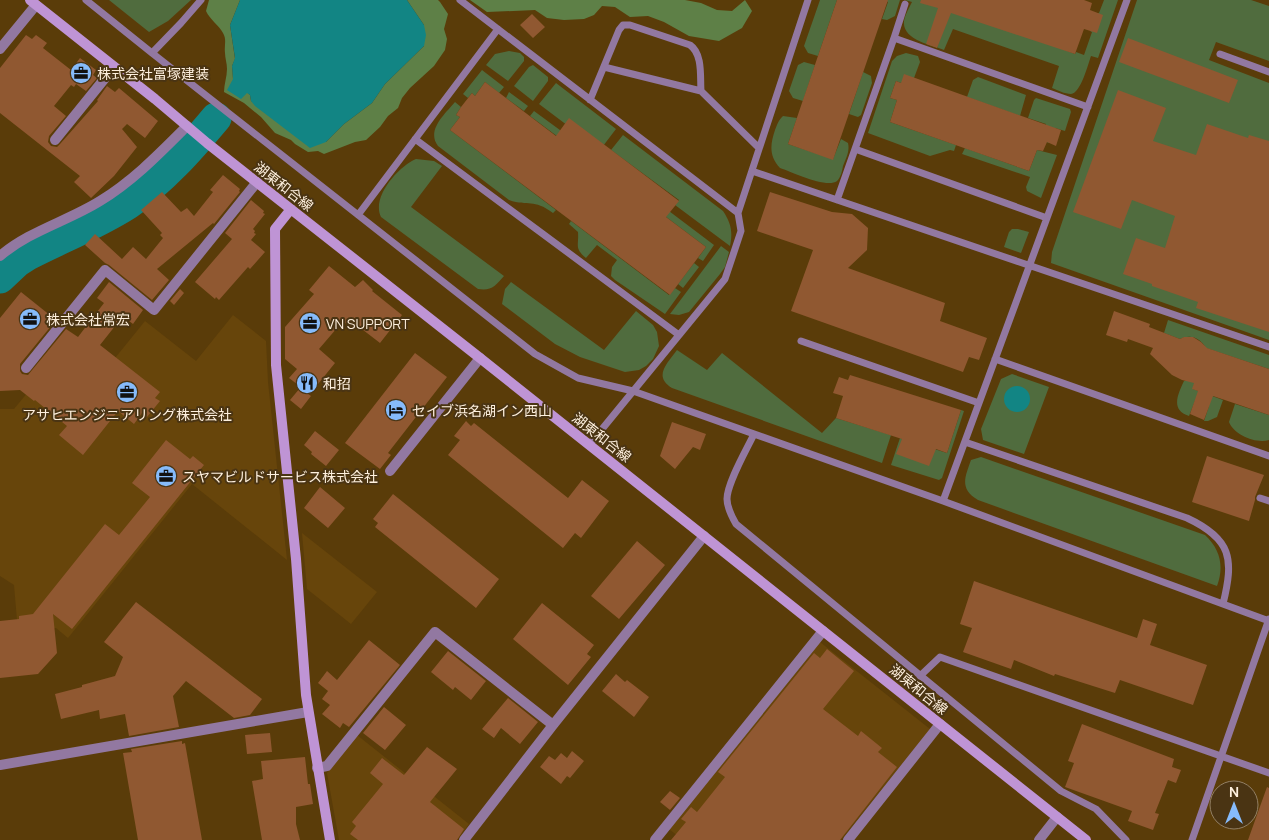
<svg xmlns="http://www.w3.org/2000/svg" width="1269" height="840" font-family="Manrope,'Noto Sans JP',sans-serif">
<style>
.built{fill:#67450b}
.green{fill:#506c3e}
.forest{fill:#5e8047}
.water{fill:#128584}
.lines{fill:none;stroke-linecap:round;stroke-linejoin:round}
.river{stroke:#128584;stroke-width:31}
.building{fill:#905831}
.lane{stroke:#9278a1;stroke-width:7}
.street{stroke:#9278a1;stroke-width:10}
.secondary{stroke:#bf94d5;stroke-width:10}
.labels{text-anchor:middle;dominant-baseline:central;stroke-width:4;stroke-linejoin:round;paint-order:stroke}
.poi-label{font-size:14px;fill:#fef0de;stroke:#4a3413;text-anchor:start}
.street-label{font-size:14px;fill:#fef0de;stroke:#4a3413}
</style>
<rect width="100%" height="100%" fill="#5a3c09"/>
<path class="built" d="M233,315L266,341L268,382L287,560L192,484L68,638L56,628L18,632L14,585L0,576V409H14L33,386L69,415L145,321L196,361Z
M302,533L377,592L351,624L307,589Z
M820,642L930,729L841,840H683L669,829Z
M357,735L469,824L457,840H339L327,773Z"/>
<path class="green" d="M109,0H191L168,21L149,32Z
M820,0H837L818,56L808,53L804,46Z
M884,0H900L895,16L887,20L882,19L888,2Z
M905,0H941L1075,54L1076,52L1084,55L1092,32L1090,31L1097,13H1099L1104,0H1118L1098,58L1091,56C1088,64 1081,93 1071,94C1065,94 1057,90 1052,88L1059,66L953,29L944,50C931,45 902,40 904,21C905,15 909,8 912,2Z
M1137,0H1251L1269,6V61L1216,42L1209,60L1269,83V340L1051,263L1052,252Z
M509,51L520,53L524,57V61L508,81L486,65L495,54Z
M906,53L918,56L920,62L914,78L901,83L896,81L890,98L897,100L890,122L956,145L954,151L950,150L930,156L868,133L892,61L897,56Z
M804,62L815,65L803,101L793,98L789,91L798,65Z
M533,65L548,77V81L533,101L514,86L529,67Z
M482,70L504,87L499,93L485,82L475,96L472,93L468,98L463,94Z
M863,72L871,76L872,83L861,115L858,117L849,114Z
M978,77L1026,95L1020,116L967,97L973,80Z
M556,83L616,129L600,150L539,104Z
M509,92L528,106L524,111L506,98Z
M1036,98L1070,109L1071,112L1065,131L1055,128L1050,143L1046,142L1043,134L1046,124L1028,118L1034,100Z
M455,102L461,107L456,115L460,117L450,130L556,210L553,213C533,198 529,207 509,200L438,146C426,130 445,114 455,102Z
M534,111L594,155L589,160L530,116Z
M783,116L797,118L788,144L833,159L841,139L848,143C850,151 846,158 843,166C842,171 841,177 837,181C827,189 792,172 780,168C769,156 770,145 775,130C777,125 778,121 783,116Z
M623,135L723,211C731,223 733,232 730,246L675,205L679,200L611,150Z
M965,148L1029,171L1037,150L1057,155L1041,198L1027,191L1026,187L1030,177L962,154Z
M416,159L434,161L442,166L411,207L504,276C495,286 492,291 478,289L381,217C371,197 399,166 416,159Z
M604,162L714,245L703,261L698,258L706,247L601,168Z
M571,221L669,295L675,288L681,292L665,314L615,280L611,276L612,267L617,260L597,245L586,258C574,248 579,246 578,232L569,224Z
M1012,229H1018L1029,232L1021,253L1004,247L1009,232Z
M721,246L729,252L725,267L720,274L689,312L679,315L670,314Z
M694,263L699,267L683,288L678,284Z
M511,282L604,350L636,311L653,325L657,332L659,346L653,359L646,366L639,370L625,372L580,357L555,344L502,304L505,289Z
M1168,320L1269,355V369L1206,348C1200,338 1191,334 1180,339L1164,333Z
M677,350L707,370L722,353L822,433L836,418L891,435L882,463L672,388C653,376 667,364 677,350Z
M1012,374L1049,387L1024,454L983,440L981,429L1001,379Z
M1195,380L1193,389L1223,400L1217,417L1208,421H1204L1209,406L1195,401L1189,416C1170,410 1178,394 1184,381Z
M1235,404L1269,415V440C1256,444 1234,435 1229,422Z
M961,410L964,411L942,478L939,480L891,465L900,438L947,453Z
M981,457L1205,535C1221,550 1224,567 1217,586L978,500C959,489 965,477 971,460Z"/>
<path class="forest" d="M209,0H240L230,25L235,59L232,66L233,79L250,95L251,101L326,142L344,124L372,103L385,84L424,46V25L407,0H438L440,2L448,14L444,29L447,39L445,50L434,66L410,88L402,98L398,108L388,116L380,127L366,140L355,142L324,154L318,151L308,152L295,144L291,140L275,133L261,117L244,103L224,92C224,84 227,77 227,69C227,63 225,58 225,53C224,45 227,40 223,33C219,25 210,20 206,11Z
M470,0H685L701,3L717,10L732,11L745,0L752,11L742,28L719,41L689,36L664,22L648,16L630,17L615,7L602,6L594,15L584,19L564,20L547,18L535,10L487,12Z"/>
<path class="water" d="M240,0H407L424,25L426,35L424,46L385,84L372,103L344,124L326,142L310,148L255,106L251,101L250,95L247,93L241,99L227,90L233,79L232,66L235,58L230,25Z
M1004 399a13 13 0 1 1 26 0a13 13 0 1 1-26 0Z"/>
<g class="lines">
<path class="river" d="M0,278L17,262L28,255C61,238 97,224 128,204C162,181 190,149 216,118"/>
</g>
<path class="building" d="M837,0H888L833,160L788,144Z
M921,0H1084L1092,3L1090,10L1103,15L1097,33L1084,29L1075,54L951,13L937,48L926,44L938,8L920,3Z
M532,14L545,27L533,38L520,25Z
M26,35L32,39L36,35L47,43L43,48L71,70L80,58L96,70L93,75L97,78L86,91L76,84L74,87L71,85L54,106L66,116L49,136L48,142L51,146L57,147L60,144L98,101L97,100L107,86L115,92L119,88L158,121L145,138L127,124L122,129L137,147L114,176L91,198L74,182L80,176L0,113V68Z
M1128,38L1238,80L1229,103L1119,62Z
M904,74L1061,130L1056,146L1047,142L1043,151L1037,150L1029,171L890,122L897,100L890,98L896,81L901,83Z
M485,82L556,136L569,118L679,201L666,217L706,247L670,295L450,130L460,117L456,115L461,107L472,93L475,96Z
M1118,90L1166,108L1153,141L1196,155L1207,124L1248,138L1249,135L1269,141V332L1196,308L1198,302L1152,286V284L1123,274L1136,238L1165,248L1175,216L1132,200L1121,229L1073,212Z
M223,175L240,189L239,191L240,192L214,224L213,223L157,269L169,280L152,300L109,265L105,263L85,245L95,234L122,259L133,247L146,259L163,238L160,235L162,233L141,210L162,192L181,212L187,208L194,216L213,192L210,190Z
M770,192L832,212L852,214L868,228L867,250L848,268L945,303L940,321L987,338L979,360L969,357L963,372L791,311L813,250L757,231Z
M251,200L264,211L263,213L265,214L253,229L255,231L254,233L256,234L251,240L265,252L250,269L248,267L219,300L216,297L215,299L195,282L232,239L225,233Z
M329,266L355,287L363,280L373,290L372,291L402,315L380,343L354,323L350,327L343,321L319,349L335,363L310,394L289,378L297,369L285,359V327L314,294L309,290Z
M109,282L143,310L133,324L123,316L100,345L160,392L155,398L160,401L147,417L142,413L134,424L118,411L83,455L59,435L67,426L35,400L34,401L20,390L0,391V318L21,292L56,320L20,364V371L22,374L28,375L66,329L78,337L104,303L97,298Z
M180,289L184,293L174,305L170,301Z
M1114,311L1150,324L1149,327L1180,339L1184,337H1193L1201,342L1207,348L1269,369V415L1213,396L1204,420L1190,414L1198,391L1192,389L1194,383L1182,380L1172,375L1150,354L1153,348L1128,339L1127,342L1106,335Z
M415,353L447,377L388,453L391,455L380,469L345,443Z
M850,375L961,410L947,453L936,449L929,466L896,454L902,439L836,418L843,396L833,393L839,377L848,380Z
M300,388L311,396L301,409L290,400Z
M466,421L471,426L474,423L568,498L582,480L609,501L581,538L575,533L563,548L448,455L460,440L454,436Z
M672,422L706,434L700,450L693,447L675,469L660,456Z
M315,431L339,450L326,466L311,454L312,452L304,445Z
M166,440L190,459L193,456L204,465L72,629L53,614L57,653L38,674L0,678V621L19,619V616L33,614L105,524L119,535L150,497L132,483Z
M1207,456L1264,475L1255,497V500L1249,521L1192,502Z
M320,487L345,508L328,528L304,508Z
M393,494L499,579L476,608L375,527L378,523L373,519Z
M637,541L665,565L619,619L591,596Z
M974,581L1137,638L1143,619L1157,624L1150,645L1207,665L1193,705L1120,680L1115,693L1055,674L1054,676L1014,660L1011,669L963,652L972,628L960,624Z
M136,602L262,699L250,715L234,718L186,681L173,696L179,727L129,736L125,714L100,719L99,710L61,719L55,694L82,687V685L115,676L123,657L104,642Z
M542,603L594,645L587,654L591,657L568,685L513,639Z
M369,640L400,665L349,727L343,723L340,728L322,714L330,705L322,699L328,691L318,683L327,671L337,680Z
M827,649L854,671L823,709L858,736L861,731L882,748L878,752L897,767L840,840H671L686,822L681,819L691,807L697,812L725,777L718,772L814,653L820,658Z
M448,651L486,681L471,700L455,687L453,690L431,672Z
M616,674L625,682L627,680L649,697L634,717L602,691Z
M508,698L538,722L520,744L501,728L494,738L482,729Z
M384,707L406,725L385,750L363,733Z
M1082,724L1174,759L1172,767L1181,770L1176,783L1168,780L1155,813L1159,814L1153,830L1128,821L1132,811L1065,787L1074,763L1068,761Z
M270,733L272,752L247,754L245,735Z
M182,741V744L185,743L202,840H138L123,753L132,752L131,749Z
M427,747L457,769L430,802L464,829L457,840H358L350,834L356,826L352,822L383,784L370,773L382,758L404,775Z
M572,751L584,761L570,778L567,776L561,784L540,767L549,756L555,760L561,753L567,758Z
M305,757L308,784H310L313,804L296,807V824L300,840H262L252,781L263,779L261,761Z
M1267,787L1269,788V840H1248Z
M670,791L680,798L670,810L660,802Z"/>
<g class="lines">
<path class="lane" d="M86,0L152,53L181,23L201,0
M460,0L738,213
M894,38L905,4
M152,53L535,354L578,378L633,391L943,501L1269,621
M1220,54L1269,72
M604,67L701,91
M590,100L619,30L623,25H630L690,45C703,54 700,77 701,91L759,148
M415,139L679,335
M752,171L1269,347
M837,200L855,149
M358,215L498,29
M1047,218L855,149L894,38L1088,107
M801,341L979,403
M995,359L1269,456
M754,434C747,449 727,483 727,499C727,507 732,517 736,524L1061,791L1096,809L1126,840
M965,442L1187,518C1232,539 1234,559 1223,604
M589,445L725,279L741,231L738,213L808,0
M1260,498L1269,501
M943,501L1127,0
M920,676L940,657L1269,773
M1192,840L1269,619"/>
<path class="street" d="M0,49L36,5
M55,140L114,67
M0,256C29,231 68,221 100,201C133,181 160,153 187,126
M26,368L105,270L154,310L257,182
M390,471L480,358
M0,765L308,712
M317,768L327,766L435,632L553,725
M464,840L553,725L704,536
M655,840L823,631
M848,840L940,724
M1039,840L1057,817"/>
<path class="secondary" d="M30,0L155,99L207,143L480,358L1086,840
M291,209L275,229L276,365L296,559L306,695L330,840"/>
</g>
<defs>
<g id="office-disc" transform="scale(1.125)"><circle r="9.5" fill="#86bbfb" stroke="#4a3413"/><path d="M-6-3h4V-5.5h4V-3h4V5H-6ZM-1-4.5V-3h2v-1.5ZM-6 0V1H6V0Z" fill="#111"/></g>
<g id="restaurant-disc" transform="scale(1.125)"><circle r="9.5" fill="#86bbfb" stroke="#4a3413"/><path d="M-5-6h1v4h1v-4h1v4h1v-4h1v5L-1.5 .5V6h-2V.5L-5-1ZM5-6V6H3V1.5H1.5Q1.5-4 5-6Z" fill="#111"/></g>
<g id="hotel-disc" transform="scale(1.125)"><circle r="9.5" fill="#86bbfb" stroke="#4a3413"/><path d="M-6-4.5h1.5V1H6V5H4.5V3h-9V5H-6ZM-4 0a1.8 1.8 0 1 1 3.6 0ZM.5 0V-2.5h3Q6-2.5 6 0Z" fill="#111"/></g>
</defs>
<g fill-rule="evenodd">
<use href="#office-disc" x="81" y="73"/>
<use href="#office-disc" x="30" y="319"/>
<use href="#office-disc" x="310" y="323"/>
<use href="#restaurant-disc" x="307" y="383"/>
<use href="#office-disc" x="127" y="392"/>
<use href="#hotel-disc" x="396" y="410"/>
<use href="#office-disc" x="166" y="476"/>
</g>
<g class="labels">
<g class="poi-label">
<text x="97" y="73">株式会社富塚建装</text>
<text x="46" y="319">株式会社常宏</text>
<text x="326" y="323">VN SUPPORT</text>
<text x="323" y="383">和招</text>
<text x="412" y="410">セイブ浜名湖イン西山</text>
<text x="127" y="414" text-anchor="middle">アサヒエンジニアリング株式会社</text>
<text x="182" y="476">スヤマビルドサービス株式会社</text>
</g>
<g class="street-label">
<text transform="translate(284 186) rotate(38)">湖東和合線</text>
<text transform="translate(602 437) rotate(38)">湖東和合線</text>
<text transform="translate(919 689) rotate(39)">湖東和合線</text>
</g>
</g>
<g transform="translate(1234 805)"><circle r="24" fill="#4a3413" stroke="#927f64"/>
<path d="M0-4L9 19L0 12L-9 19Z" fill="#86bbfb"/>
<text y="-8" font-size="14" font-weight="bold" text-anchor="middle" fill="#fef0de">N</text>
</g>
</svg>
